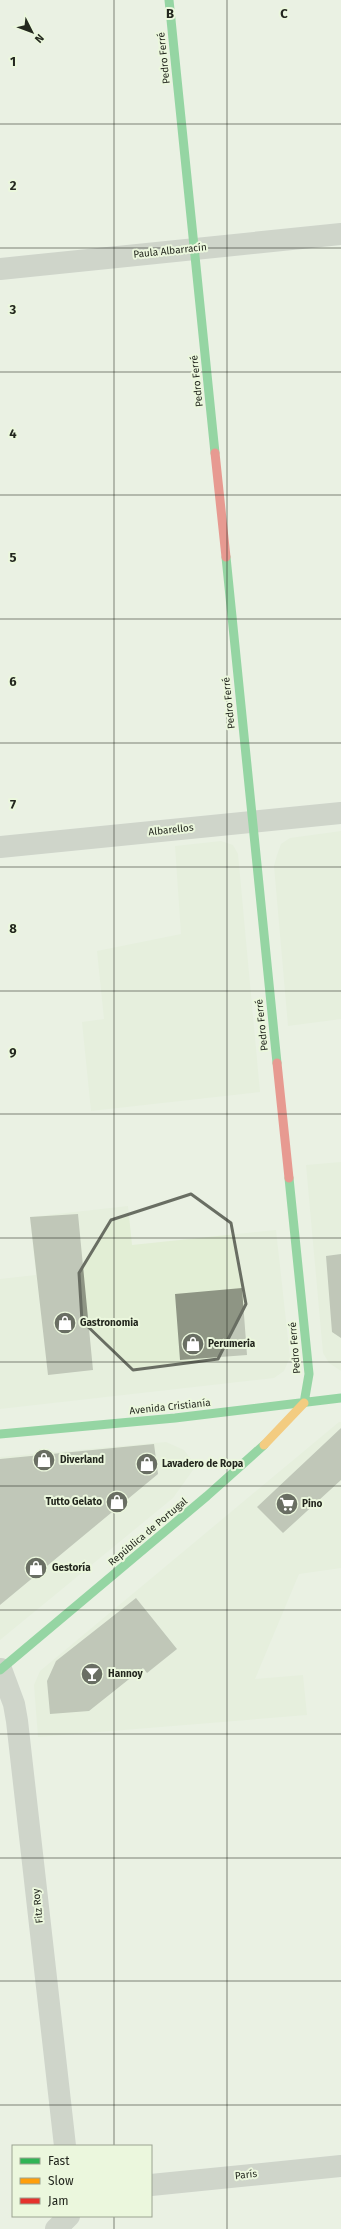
<svg xmlns="http://www.w3.org/2000/svg" width="341" height="2229" font-family="'Fira Sans',sans-serif">
<style>
.built{fill:#e2eed5}
.building{fill:#8e9584}
.lines{fill:none;stroke-linecap:round;stroke-linejoin:round}
.street{stroke:#afb3ac;stroke-width:22}
.fast{stroke:#30b455;stroke-width:9}
.slow{stroke:#ff9f0a;stroke-width:9}
.jam{stroke:#e5322d;stroke-width:9}
.marked{fill:none;stroke:#696e63;stroke-width:3;stroke-linejoin:round}
.grid{fill:none;stroke:#23271e;stroke-width:1;stroke-opacity:0.55}
.labels{text-anchor:middle;dominant-baseline:central;stroke-width:4;stroke-linejoin:round;paint-order:stroke}
.street-label{font-size:10px;fill:#23271e;stroke:#ebf7dd}
.poi-label{font-size:10px;font-weight:bold;fill:#23271e;stroke:#ebf7dd;text-anchor:start}
.grid-label{font-size:13px;text-anchor:middle;font-weight:bold;fill:#23271e;stroke:#ebf7dd;stroke-width:4;stroke-linejoin:round;paint-order:stroke}
</style>
<rect width="100%" height="100%" fill="#eaf1e3"/>
<path class="built" d="M341,831V1019L288,1026L274,866L277,855L281,844L290,838Z
M221,841L233,845L238,854L260,1092L91,1111L82,1022L104,1019L97,951L181,934L175,846Z
M341,1162V1371L329,1363L323,1353L306,1165Z
M128,1206L132,1245L276,1230L290,1357L284,1371L274,1378L0,1409V1279L36,1275L30,1217Z
M339,1422H341V1568L299,1574L255,1679L303,1675L307,1715L38,1737L34,1685L40,1671Z
M166,1442L184,1450L191,1459L193,1470L173,1498L0,1640V1457Z"/>
<path class="building" d="M78,1214L93,1370L48,1375L30,1217Z
M341,1254V1338L332,1332L326,1256Z
M242,1288L247,1355L180,1360L175,1294Z
M341,1428V1480L283,1533L257,1507Z
M154,1444L158,1474L0,1605V1459Z
M136,1598L177,1649L147,1673L143,1668L89,1711L50,1714L47,1681L56,1661Z"/>
<g class="lines">
<path class="street" d="M0,269L341,234
M0,847L341,813
M1,1669L14,1704L17,1721L65,2146
M151,2185L341,2166
M56,2229L69,2216"/>
<path class="fast" d="M169,0L215,453
M226,557L277,1063
M289,1178L309,1374L304,1403
M0,1434L175,1418L341,1398
M0,1670L207,1496L264,1445"/>
<path class="slow" d="M264,1445L304,1403"/>
<path class="jam" d="M215,453L226,557
M277,1063L289,1178"/>
</g>
<path d="M0 0H341V2229H0ZM191,1194L231,1223L246,1304L218,1359L133,1370L82,1321L79,1273L111,1220Z" fill="#eaf1e3" fill-opacity=".55" fill-rule="evenodd"/>
<path class="marked" d="M191,1194L231,1223L246,1304L218,1359L133,1370L82,1321L79,1273L111,1220Z"/>
<path class="grid" d="M114,0V2146M227,0V2229M0,124H341M0,248H341M0,372H341M0,495H341M0,619H341M0,743H341M0,867H341M0,991H341M0,1114H341M0,1238H341M0,1362H341M0,1486H341M0,1610H341M0,1734H341M0,1858H341M0,1981H341M0,2105H341M114,2216V2229"/>
<defs>
<g id="shop-disc" transform="scale(1.15)"><circle r="9.5" fill="#696e63" stroke="#ebf7dd"/><path d="M-5-2.5h2.3a2.7 3.5 0 0 1 5.4 0H5L5.5 6h-11ZM-1.5-2.5h3a1.5 2.3 0 0 0-3 0Z" fill="#fff"/></g>
<g id="supermarket-disc" transform="scale(1.15)"><circle r="9.5" fill="#696e63" stroke="#ebf7dd"/><path d="M-6-5.5h2.5l.6 2H6L4.5 2H-2.5L-4.4-4H-6ZM-1.5 3.2a1.3 1.3 0 1 0 .1 0ZM3 3.2a1.3 1.3 0 1 0 .1 0Z" fill="#fff"/></g>
<g id="bar-disc" transform="scale(1.15)"><circle r="9.5" fill="#696e63" stroke="#ebf7dd"/><path d="M-6-5H6L.8 .8V4.5H3.5V6h-7V4.5H-.8V.8Z" fill="#fff"/></g>
</defs>
<g fill-rule="evenodd">
<use href="#shop-disc" x="65" y="1323"/>
<use href="#shop-disc" x="193" y="1344"/>
<use href="#shop-disc" x="44" y="1460"/>
<use href="#shop-disc" x="147" y="1464"/>
<use href="#shop-disc" x="117" y="1502"/>
<use href="#supermarket-disc" x="287" y="1504"/>
<use href="#shop-disc" x="36" y="1568"/>
<use href="#bar-disc" x="92" y="1674"/>
</g>
<g class="labels">
<g class="street-label">
<text transform="translate(164 58) rotate(-96)">Pedro Ferré</text>
<text transform="translate(170 251) rotate(-6)">Paula Albarracín</text>
<text transform="translate(197 381) rotate(-96)">Pedro Ferré</text>
<text transform="translate(229 703) rotate(-96)">Pedro Ferré</text>
<text transform="translate(171 830) rotate(-6)">Albarellos</text>
<text transform="translate(262 1025) rotate(-96)">Pedro Ferré</text>
<text transform="translate(295 1348) rotate(-95)">Pedro Ferré</text>
<text transform="translate(170 1407) rotate(-6)">Avenida Cristianía</text>
<text transform="translate(148 1532) rotate(-40)">República de Portugal</text>
<text transform="translate(38 1906) rotate(-96)">Fitz Roy</text>
<text transform="translate(246 2175) rotate(-6)">París</text>
</g>
<g class="poi-label">
<text x="80" y="1323">Gastronomia</text>
<text x="208" y="1344">Perumeria</text>
<text x="60" y="1460">Diverland</text>
<text x="162" y="1464">Lavadero de Ropa</text>
<text x="102" y="1502" text-anchor="end">Tutto Gelato</text>
<text x="302" y="1504">Pino</text>
<text x="52" y="1568">Gestoría</text>
<text x="108" y="1674">Hannoy</text>
</g>
</g>
<g class="grid-label">
<text x="170" y="18">B</text>
<text x="284" y="18">C</text>
<text x="13" y="66">1</text>
<text x="13" y="190">2</text>
<text x="13" y="314">3</text>
<text x="13" y="438">4</text>
<text x="13" y="562">5</text>
<text x="13" y="686">6</text>
<text x="13" y="809">7</text>
<text x="13" y="933">8</text>
<text x="13" y="1057">9</text>
</g>
<rect x="12" y="2145" width="140" height="72" fill="#ebf7dd" stroke="#9ba491"/>
<rect x="20" y="2158" width="20" height="6" fill="#30b455" stroke="#9ba491"/>
<text x="48" y="2165" font-size="12" fill="#23271e">Fast</text>
<rect x="20" y="2178" width="20" height="6" fill="#ff9f0a" stroke="#9ba491"/>
<text x="48" y="2185" font-size="12" fill="#23271e">Slow</text>
<rect x="20" y="2198" width="20" height="6" fill="#e5322d" stroke="#9ba491"/>
<text x="48" y="2205" font-size="12" fill="#23271e">Jam</text>
<g transform="translate(32 32) rotate(132)" stroke="#ebf7dd" stroke-width="3" paint-order="stroke">
<path d="M0-3L7 15L0 10L-7 15Z" fill="#23271e"/>
<text y="-6" font-size="11" font-weight="bold" text-anchor="middle" fill="#23271e">N</text>
</g>
</svg>
